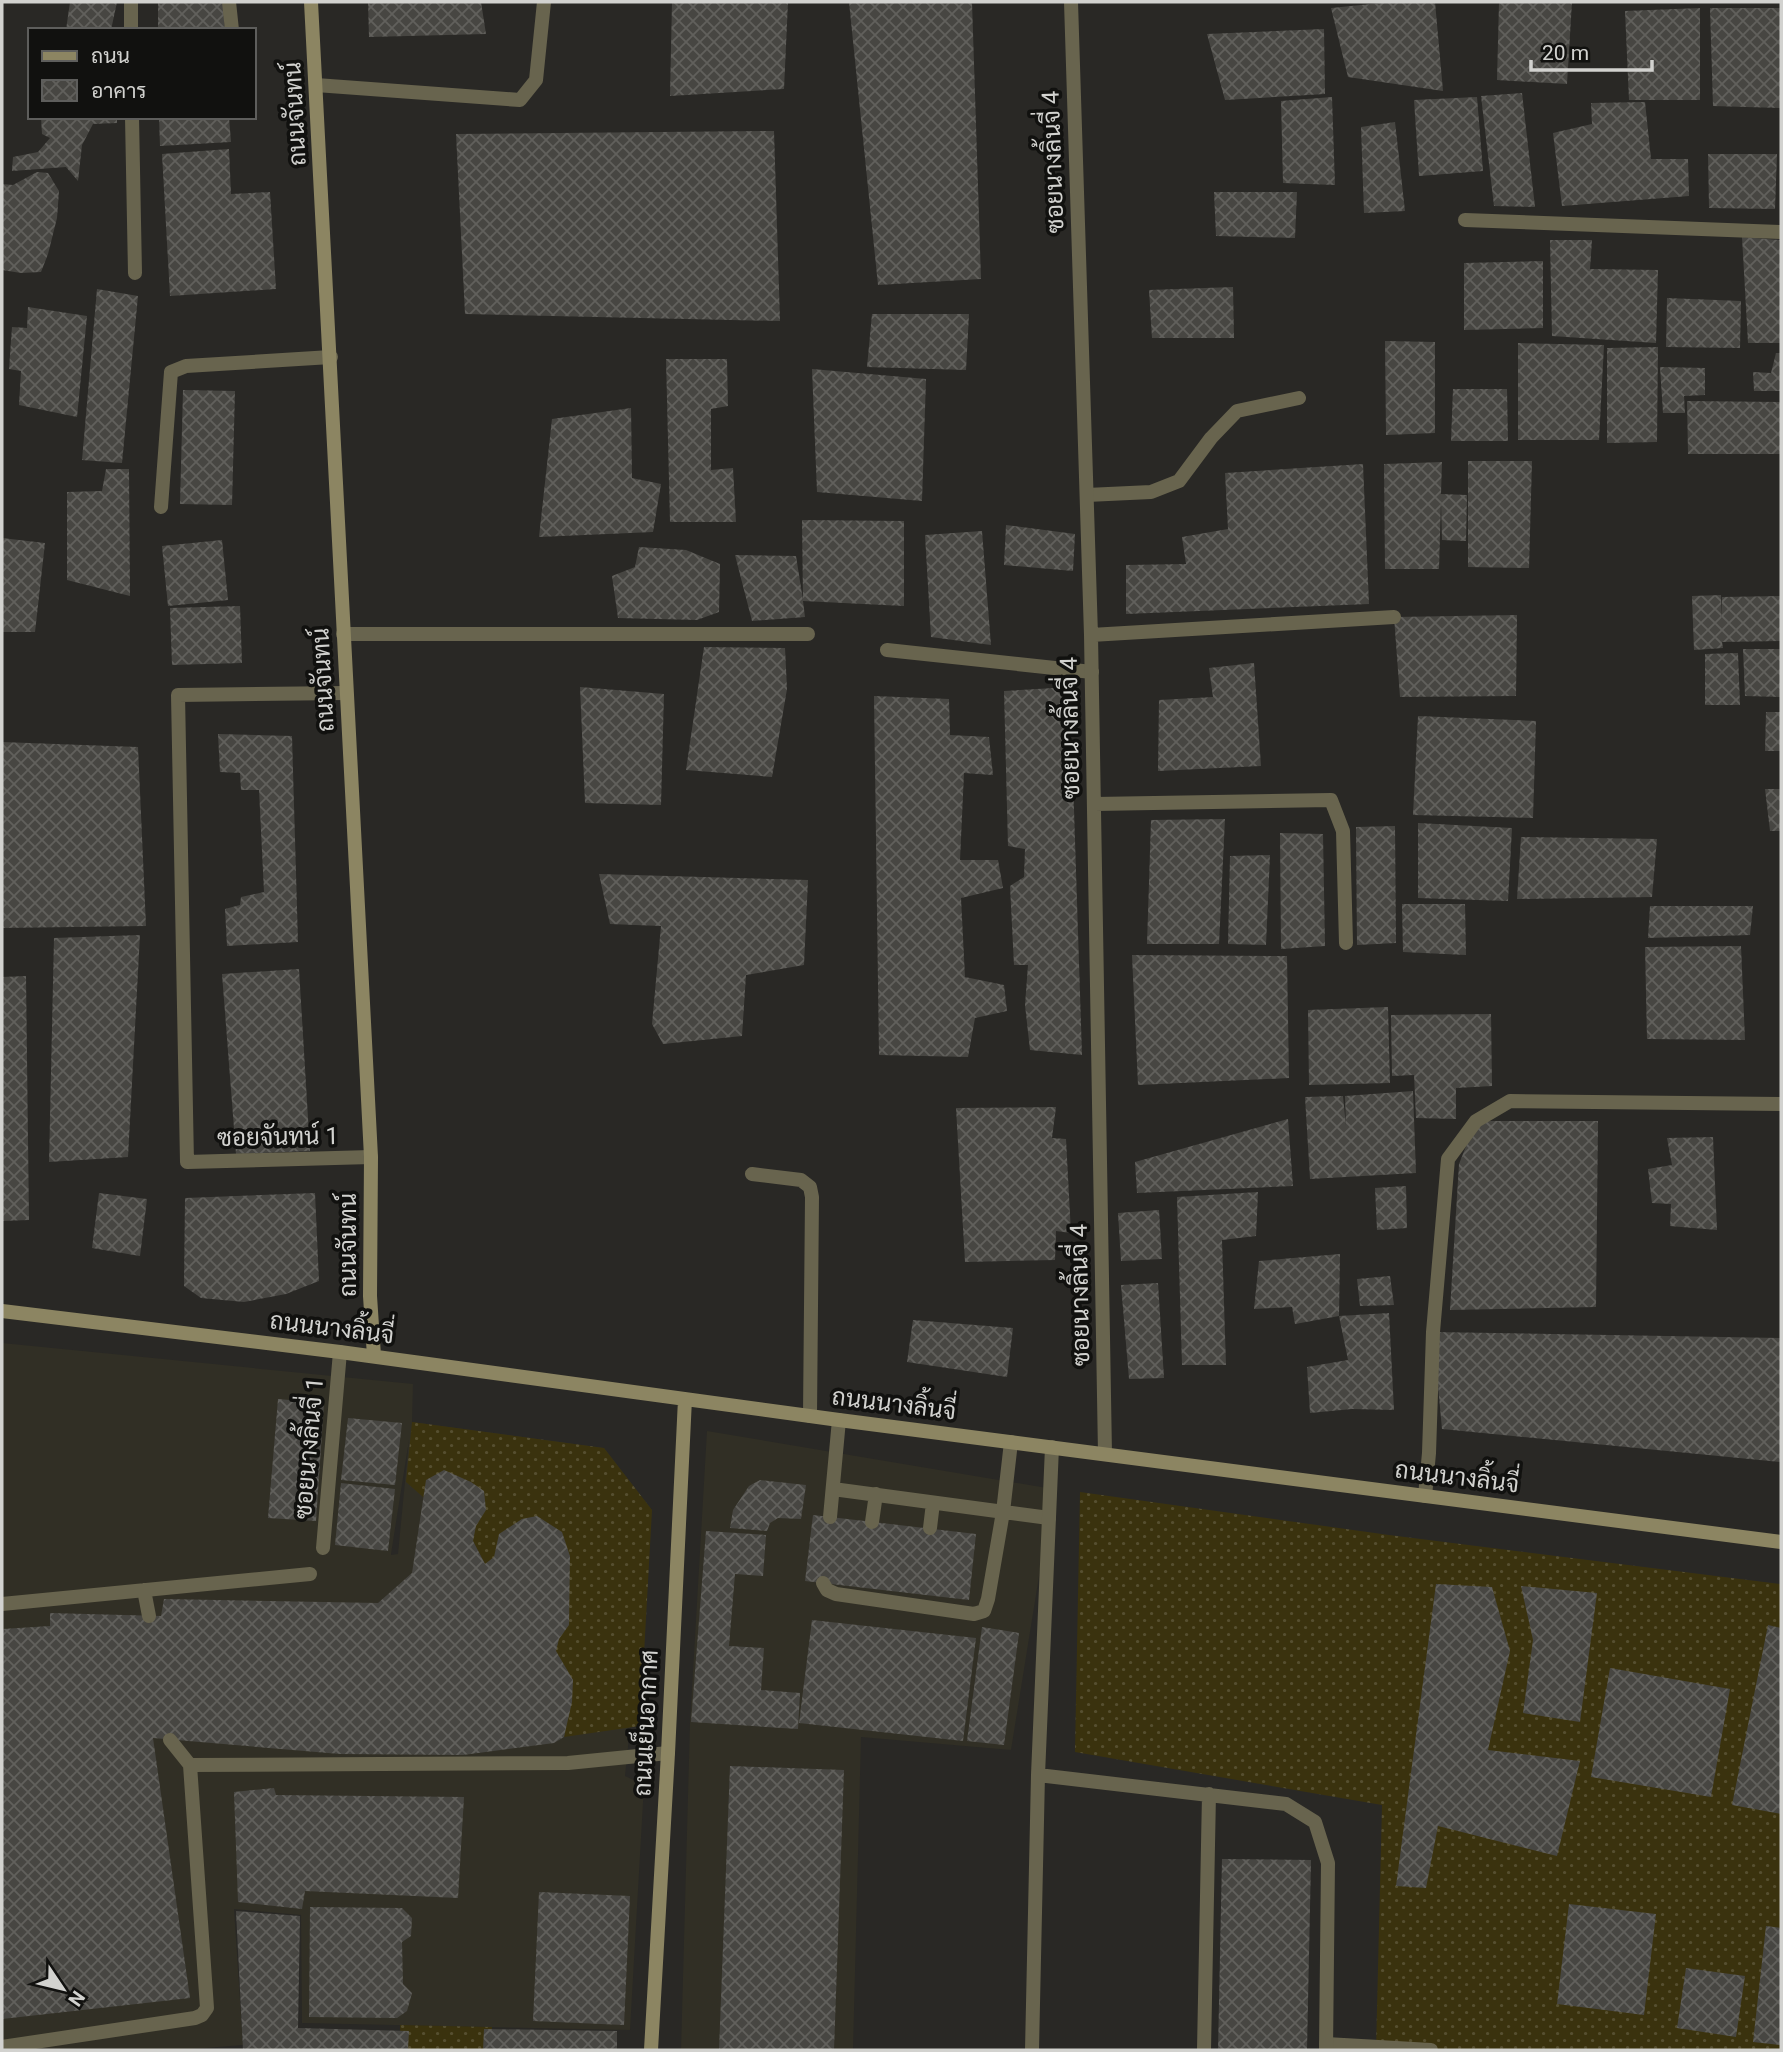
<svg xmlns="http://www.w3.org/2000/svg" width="1783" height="2052" font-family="Roboto,Sarabun,sans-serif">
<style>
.built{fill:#312f25;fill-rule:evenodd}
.garden{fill:url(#garden-dots)}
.building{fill:url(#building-cross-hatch)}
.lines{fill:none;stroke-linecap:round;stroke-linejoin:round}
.lane{stroke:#68644e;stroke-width:14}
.street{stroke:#68644e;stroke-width:14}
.secondary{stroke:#8c8562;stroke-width:14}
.labels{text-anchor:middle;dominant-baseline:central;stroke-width:7;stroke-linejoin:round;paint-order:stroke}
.street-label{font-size:24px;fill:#d2d2cf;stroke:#11110f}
</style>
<defs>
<pattern id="garden-dots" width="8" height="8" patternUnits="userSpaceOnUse" patternTransform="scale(1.75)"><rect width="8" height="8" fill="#3a320e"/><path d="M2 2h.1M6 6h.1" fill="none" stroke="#564f30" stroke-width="1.8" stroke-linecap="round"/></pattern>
<pattern id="building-cross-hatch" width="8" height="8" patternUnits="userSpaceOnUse" patternTransform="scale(1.75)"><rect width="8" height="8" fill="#474642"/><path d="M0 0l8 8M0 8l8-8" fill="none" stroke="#61605c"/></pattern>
</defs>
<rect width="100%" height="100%" fill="#292825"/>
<path class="built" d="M2,1343L413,1384L412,1422L604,1448L652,1510L625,1776L644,1785L630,2030L302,2023L301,1915L234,1909L243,2045L180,2050H2ZM409,1440L398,1554L391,1555V1554Z
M707,1431L1053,1489L1011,1750L861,1737L853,2050H681L690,1723Z"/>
<path class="garden" d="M412,1422L604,1448L652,1510L640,1726L564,1737L573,1680L485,1564L473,1541L406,1482Z
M1080,1492L1389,1535L1781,1584V2050H1376L1382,1805L1075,1752Z
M400,2025L492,2027L491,2050H401Z"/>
<path class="building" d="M70,2H117L111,30H66Z
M158,2H223L225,30H158Z
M368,2H481L486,34L369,37Z
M672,2H788L784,89L670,96Z
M849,2H972L981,279L878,285Z
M1391,2H1435L1443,91L1348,77L1331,8Z
M1499,2H1572L1567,84L1497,80Z
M1700,8V100H1629L1625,11Z
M1710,8H1781V108L1713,106Z
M1324,29L1325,94L1225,100L1207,34Z
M1522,93L1535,207L1494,206L1481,96Z
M1332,97L1335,185L1283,183L1281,101Z
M1477,97L1483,171L1419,176L1414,100Z
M1645,102L1651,159H1688L1689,196L1562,206L1553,133L1592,124L1591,103Z
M41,117H117V123L93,124L82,145L78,181L66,167L12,171L13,157L38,152L50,138L42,134Z
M159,117H229L231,142L160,146Z
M1395,122L1405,211L1364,213L1361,127Z
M774,131L780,321L465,314L456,134Z
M229,149L231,194L270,192L276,289L170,296L162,154Z
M1708,154H1777L1775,209L1709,208Z
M37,172L48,173L59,191L57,218L48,254L41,272L21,273L2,270V184L13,185Z
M1214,192H1297L1295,238L1216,236Z
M1742,237L1781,240V343H1748Z
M1550,240H1592L1590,269L1658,270L1656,343L1552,336Z
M1543,261V328L1464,330V263Z
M1233,287L1234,338H1152L1149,290Z
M97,289L138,296L122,463L82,460Z
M1667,298L1741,301L1740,348L1666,347Z
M28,307L87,316L77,417L19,405L21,371L9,369L12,327L27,328Z
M872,314H969L966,370L867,367Z
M1385,341L1435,342V433L1386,435Z
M1518,343L1604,345L1599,440H1518Z
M1658,347L1657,442L1607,443V348Z
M1776,353H1781V391H1754L1753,372L1771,373Z
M666,359H727L728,406L711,409V470L733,468L736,522H670Z
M1660,367L1705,368V395L1684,396L1685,413H1663Z
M812,369L926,379L922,501L817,492Z
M1453,389H1507L1508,441H1451Z
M183,390L235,391L232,505L180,504Z
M1687,401L1781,402V454H1688Z
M631,408L632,478L661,484L653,532L539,537L552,419Z
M1468,461H1532L1529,568L1468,567Z
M1442,462L1441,494L1467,495L1466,541L1442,540L1441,501L1439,569H1385L1384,464Z
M1363,464L1369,604L1126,614V565L1186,564L1182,537L1228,529L1225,473Z
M106,469H129L130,596L67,580V492L102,491Z
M802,520L904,521V606L803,601L805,617L752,621L735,555L796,556L803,600Z
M1006,525L1075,534L1073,571L1004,565Z
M982,531L991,645L931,637L925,535Z
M2,538L45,543L35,632H2Z
M222,540L228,600L168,606L162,546Z
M639,547L686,550L720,564L719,612L697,620L618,618L612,576L635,567Z
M1721,595L1722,620V597L1781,596V641L1722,642L1723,648L1694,650L1692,596Z
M240,606L242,663L172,665L170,608Z
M1517,615L1516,696L1400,697L1394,617Z
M704,647L785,648L787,689L772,777L686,770Z
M1743,649H1781V697L1745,696Z
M1738,653L1740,705H1705V654Z
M1254,663L1261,766L1158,771L1159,700L1213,697L1209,668Z
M580,687L664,694L661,805L585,803Z
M1070,687L1082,1055L1030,1050L1025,1005L1028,965H1014L1010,886L1024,877L1025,849L1008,846L1004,691Z
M874,696L949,699L950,735L989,737L993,775L964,773L960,860H998L1003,888L961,898L965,977L1004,985L1007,1011L975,1018L968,1057L879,1055Z
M1766,712H1781V751H1765Z
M1418,716L1536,721L1533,818L1413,815Z
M218,734L292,736L298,942L227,946L225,909L240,905L241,897L264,892L259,790H241L240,773L220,772Z
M2,742L138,747L146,926L2,928Z
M1765,789H1781V831H1770Z
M1225,819L1219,944H1147L1151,820Z
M1418,823L1512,828L1508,901L1418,898Z
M1395,826L1396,943L1357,945L1356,827Z
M1280,833L1323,834L1325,946L1281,949Z
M1521,837L1657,839L1652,897L1517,899Z
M1270,855L1266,945L1228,944L1230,856Z
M599,874L808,880L804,965L746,975L742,1036L663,1044L652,1024L661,926L610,924Z
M1402,904H1465L1466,955L1403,952Z
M1650,906H1753L1750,935L1648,938Z
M140,935L128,1157L49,1162L54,938Z
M1741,946L1745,1040L1647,1039L1645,947Z
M1132,955L1287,956L1289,1078L1138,1085Z
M299,969L310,1151L236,1154L222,974Z
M26,976L29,1220L2,1221V977Z
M1388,1007L1390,1083L1309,1085L1308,1010Z
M1491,1014L1492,1086L1456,1088V1119L1416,1118L1414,1075L1392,1076L1391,1015Z
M1413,1091L1416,1173L1310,1179L1305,1097L1343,1096L1346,1126L1345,1096Z
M1056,1107L1052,1138L1066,1139L1071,1233L1056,1231L1055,1260L965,1262L956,1108Z
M1288,1119L1293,1186L1137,1193L1135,1162Z
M1476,1121H1598L1596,1307L1450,1310L1459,1164Z
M1713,1137L1717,1230L1670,1226L1671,1204L1652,1203L1648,1169L1672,1165L1667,1138Z
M1406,1186L1407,1228L1377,1230L1375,1188Z
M1258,1192L1256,1236L1222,1240L1226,1365H1182L1177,1197Z
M99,1193L147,1199L140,1256L92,1248Z
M315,1193L319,1281L286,1294L244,1302L201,1298L184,1286L185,1198Z
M1159,1210L1162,1259L1121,1261L1118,1213Z
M1340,1254L1339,1316L1295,1324L1292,1307L1254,1309L1259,1261Z
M1390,1276L1394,1305L1360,1306L1357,1279Z
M1158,1283L1164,1378L1129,1379L1121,1285Z
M1389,1313L1394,1410L1352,1409L1310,1413L1307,1367L1348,1360L1339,1316Z
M913,1320L1013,1328L1007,1377L907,1362Z
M1433,1332L1781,1338V1462L1442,1429Z
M278,1399L324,1403L316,1521L268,1518Z
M348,1418L402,1423L395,1485L341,1480Z
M444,1470L471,1482L484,1491L486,1510L476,1526L473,1541L485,1564L494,1557L499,1534L522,1519L537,1516L562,1532L570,1556L569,1625L559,1639L556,1651L573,1680L572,1702L564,1737L554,1743L463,1755L340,1754L153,1738L190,1998L2,2019V1629L50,1626V1613L161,1616L164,1599L378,1603L412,1573L426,1480Z
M760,1480L806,1485L801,1519L778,1518L770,1523L767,1531L730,1528L733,1510L749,1486Z
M341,1483L395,1489L388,1551L335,1545Z
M813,1515L976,1534L969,1600L805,1581Z
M706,1531L766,1535L763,1576L735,1574L729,1646L764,1648L761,1690L800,1693L798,1729L691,1722Z
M1436,1584L1492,1587L1510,1651L1488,1750L1580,1761L1557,1856L1438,1826L1426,1888L1396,1886Z
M1521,1586L1597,1593L1580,1722L1523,1713L1533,1640Z
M812,1620L976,1638L963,1741L799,1723Z
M1768,1625L1781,1628V1814L1732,1805Z
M982,1627L1019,1633L1004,1745L967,1741Z
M1610,1668L1730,1689L1711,1797L1591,1777Z
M730,1766L844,1770L834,2050H719Z
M274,1788L276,1795L464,1797L458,1898L305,1891L302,1909L238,1902L234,1792Z
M1222,1859L1311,1860L1307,2050H1218Z
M539,1892L630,1896L624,2025L533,2021Z
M1569,1904L1656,1914L1644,2015L1557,2004Z
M310,1907L402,1908L412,1918L411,1936L402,1942L403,1984L412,1993L407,2011L397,2018L309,2017Z
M236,1911L300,1916L298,2028L409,2031L408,2050H243Z
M1766,1926L1781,1928V2045L1753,2042Z
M1686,1968L1745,1976L1736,2037L1677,2028Z
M484,2029L617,2031V2050H483Z"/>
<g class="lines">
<path class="lane" d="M131,2V30
M229,2L232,30
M316,85L520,100L536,80L544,2
M132,117L135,273
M1465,220L1781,232
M1087,495L1151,492L1179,481L1211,438L1237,411L1299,398
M161,507L171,372L186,366L331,357
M887,650L1092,672
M752,1174L801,1180L810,1187L812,1197L810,1416
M833,1489L1049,1518
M1425,1496L1429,1453L1433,1332L1448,1159L1476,1121L1510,1101L1781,1104
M830,1517L839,1420
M872,1522L876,1494
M930,1528L933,1503
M323,1548L340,1352
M823,1583L827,1590L836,1594L974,1614L984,1611L988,1599L1003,1512L1011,1442
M144,1590L149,1616
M2,1604L310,1574
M190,1765L568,1763L668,1753
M1326,2044L1431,2050
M2,2047L195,2018L202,2015L207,2008L190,1765L170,1740"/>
<path class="street" d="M1071,2L1091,635L1105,1454
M343,634H808
M1091,635L1394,617
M346,693L178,695L187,1162L371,1157
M1095,804L1331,800L1343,831L1346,943
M1038,1775L1286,1804L1315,1822L1328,1863L1326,2050
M1032,2050L1038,1775L1052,1447
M1204,2050L1209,1794"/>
<path class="secondary" d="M311,2L371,1157L370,1296L374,1356
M2,1311L340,1352L839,1420L1781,1542
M651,2050L668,1753L685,1399"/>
</g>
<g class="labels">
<g class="street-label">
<text transform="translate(295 114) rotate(-93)">ถนนจันทน์</text>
<text transform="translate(1053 162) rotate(-92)">ซอยนางลิ้นจี่ 4</text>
<text transform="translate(323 680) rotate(-93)">ถนนจันทน์</text>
<text transform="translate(1070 728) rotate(-91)">ซอยนางลิ้นจี่ 4</text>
<text transform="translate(278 1137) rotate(-1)">ซอยจันทน์ 1</text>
<text transform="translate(348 1245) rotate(-90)">ถนนจันทน์</text>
<text transform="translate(1080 1295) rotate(-91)">ซอยนางลิ้นจี่ 4</text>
<text transform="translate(332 1328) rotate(7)">ถนนนางลิ้นจี่</text>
<text transform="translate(894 1404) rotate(7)">ถนนนางลิ้นจี่</text>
<text transform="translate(309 1448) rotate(-85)">ซอยนางลิ้นจี่ 1</text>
<text transform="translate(1457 1477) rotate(7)">ถนนนางลิ้นจี่</text>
<text transform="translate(646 1723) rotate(-87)">ถนนเย็นอากาศ</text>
</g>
</g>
<rect width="1783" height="2052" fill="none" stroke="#d2d2cf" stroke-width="7"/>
<rect x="28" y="28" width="228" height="91" fill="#11110f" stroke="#5e5e5c" stroke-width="2"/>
<rect x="42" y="51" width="35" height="10" fill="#8c8562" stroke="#5e5e5c" stroke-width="2"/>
<text x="91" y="63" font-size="21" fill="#d2d2cf">ถนน</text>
<rect x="42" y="80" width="35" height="21" fill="url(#building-cross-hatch)" stroke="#5e5e5c" stroke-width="2"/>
<text x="91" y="98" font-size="21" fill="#d2d2cf">อาคาร</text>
<g transform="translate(63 1989) rotate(125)" stroke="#11110f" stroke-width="5" paint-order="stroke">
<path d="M0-5L12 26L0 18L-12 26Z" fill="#d2d2cf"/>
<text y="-10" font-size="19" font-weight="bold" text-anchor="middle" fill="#d2d2cf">N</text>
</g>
<path d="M1531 60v10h121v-10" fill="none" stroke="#d2d2cf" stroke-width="3.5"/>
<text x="1542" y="60" font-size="21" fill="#d2d2cf" stroke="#11110f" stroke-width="5" paint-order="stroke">20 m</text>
</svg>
